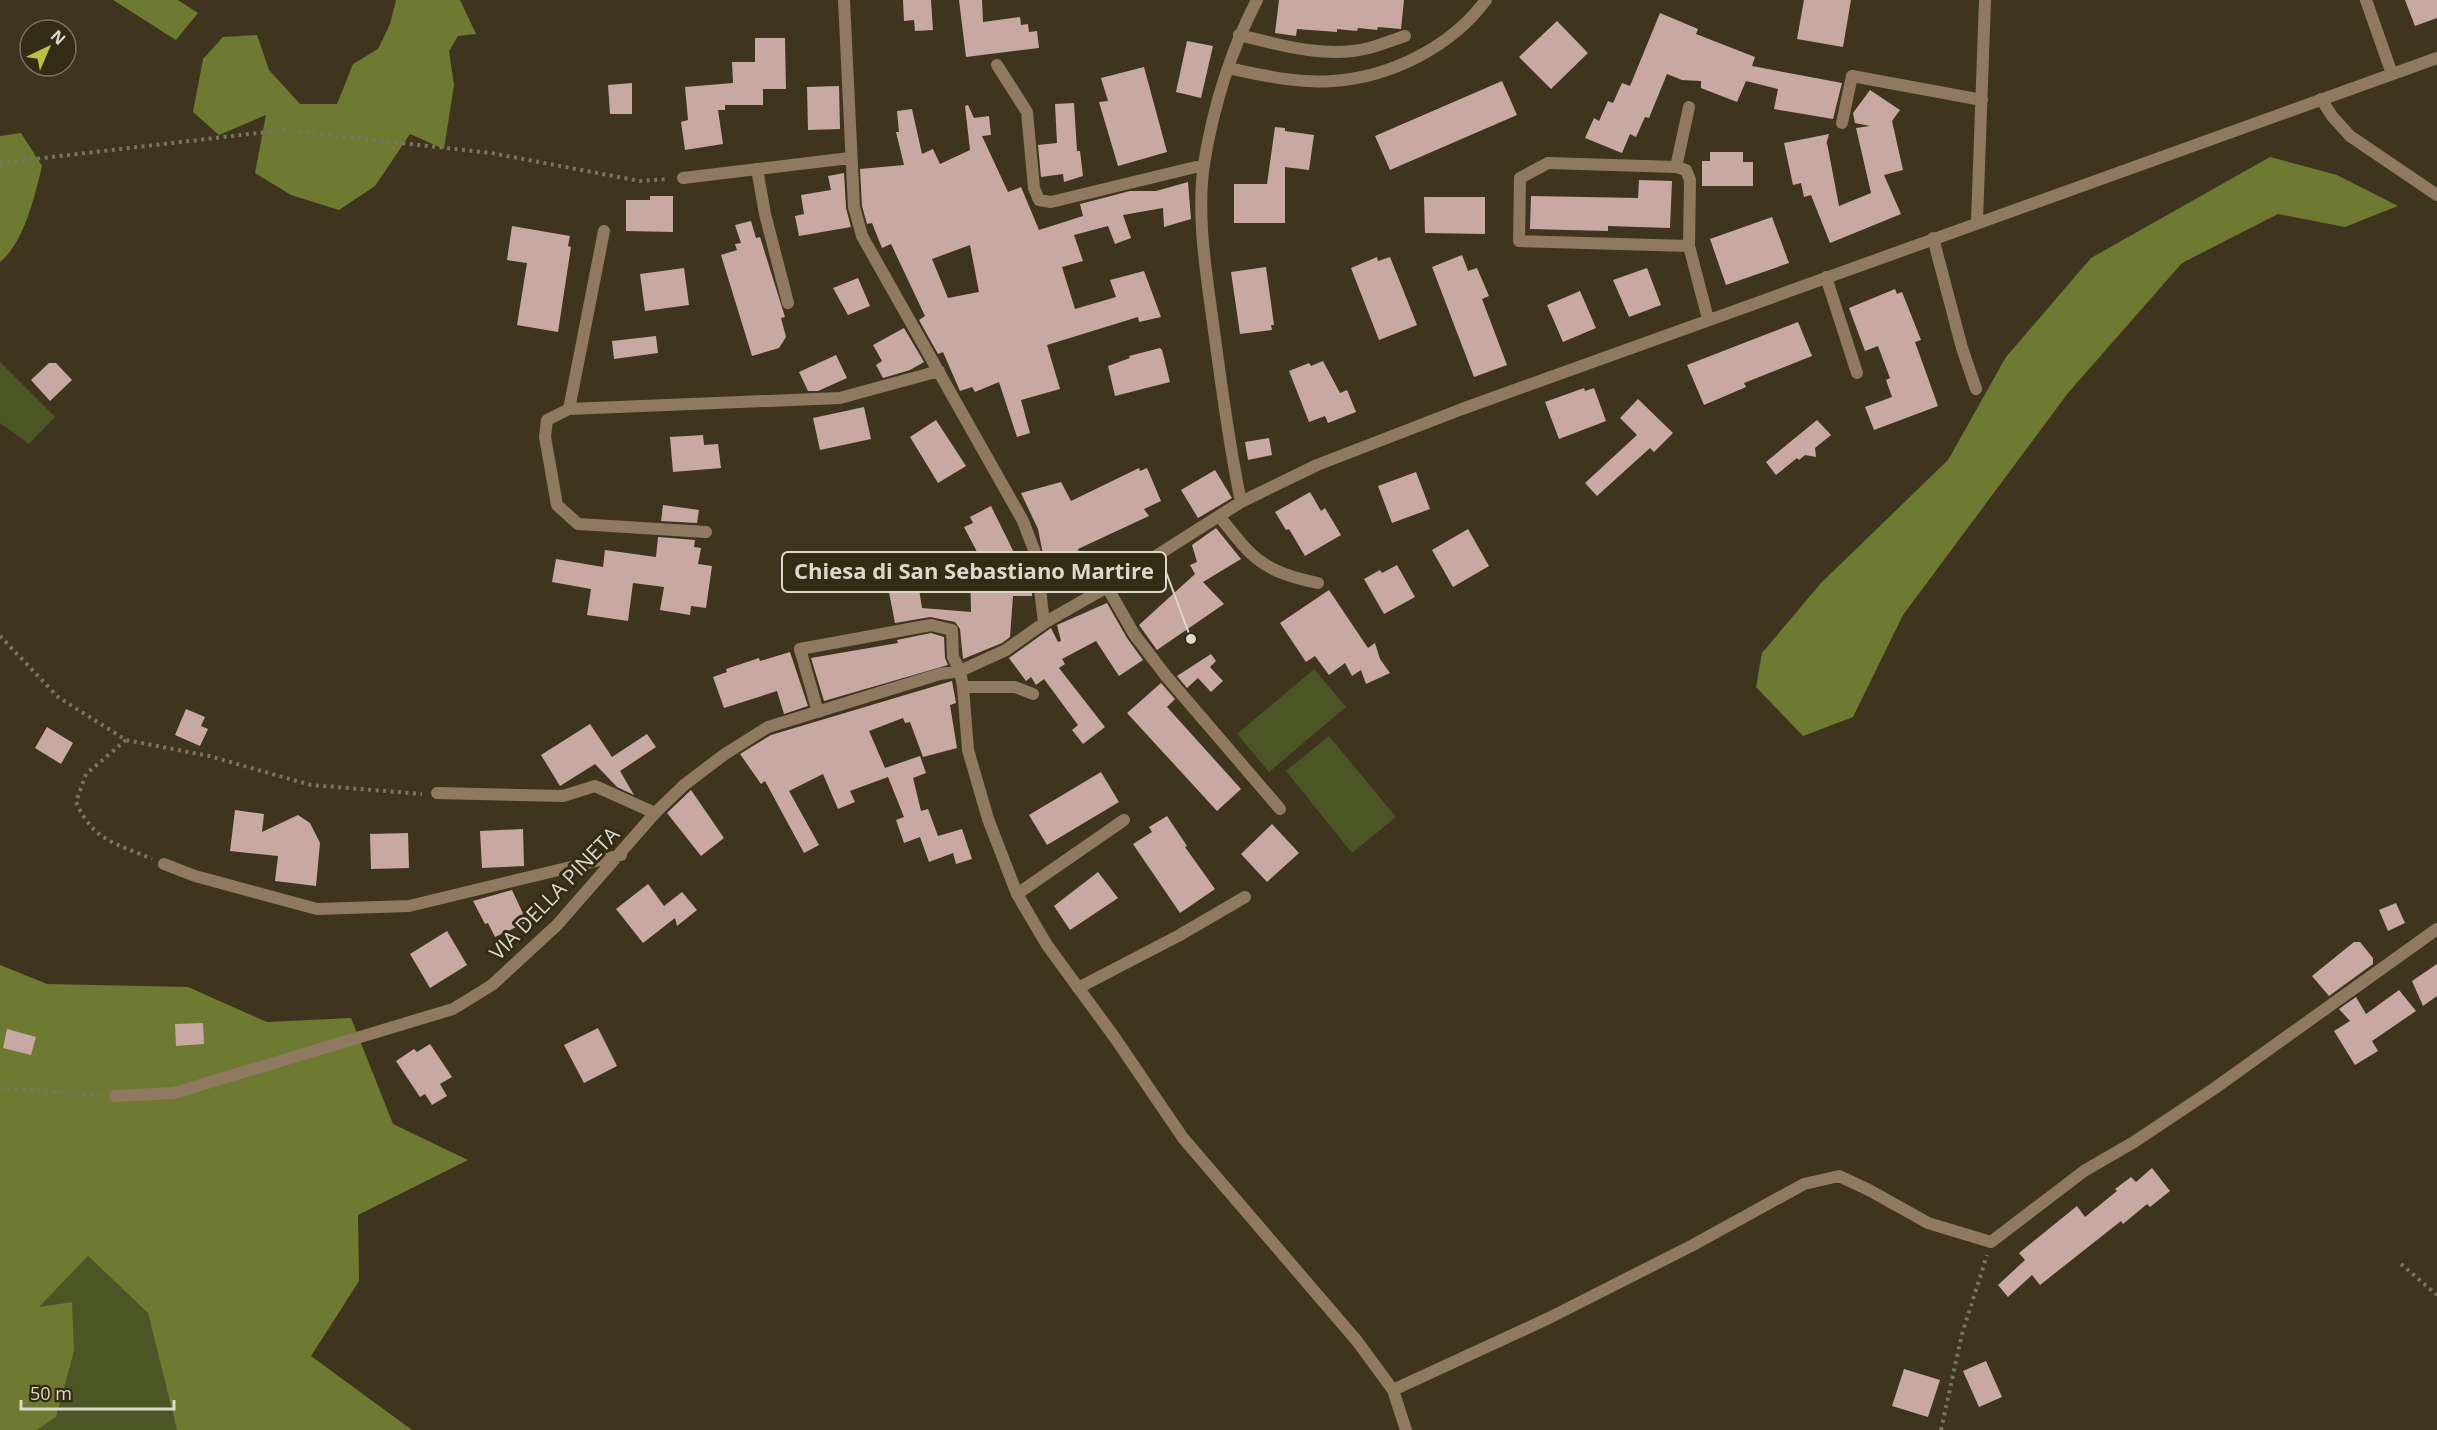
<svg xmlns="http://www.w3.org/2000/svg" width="2437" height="1430" font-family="'Open Sans',sans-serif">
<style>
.green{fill:#4c5525}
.forest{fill:#6e7a31}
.building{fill:#c8a8a3;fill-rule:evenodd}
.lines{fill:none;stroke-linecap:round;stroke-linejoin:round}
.path{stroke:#7b7360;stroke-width:4;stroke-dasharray:3 4.5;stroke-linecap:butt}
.service{stroke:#8f7961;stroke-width:12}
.minor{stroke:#8f7961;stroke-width:12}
.labels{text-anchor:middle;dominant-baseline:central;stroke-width:6;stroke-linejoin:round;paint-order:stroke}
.street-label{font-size:21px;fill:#ded8cb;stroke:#342b15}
.leader{fill:none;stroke:#ded8cb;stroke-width:2}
.callout-dot{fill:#ded8cb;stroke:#342b15;stroke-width:2}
.callout{fill:#342b15;stroke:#ded8cb;stroke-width:2}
.callout-label{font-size:22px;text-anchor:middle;font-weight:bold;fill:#ded8cb}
</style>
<rect width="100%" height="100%" fill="#3f351f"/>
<path class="green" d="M0,362L55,417L29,444L0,423Z
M1314,669L1346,707L1269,772L1237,734Z
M1329,736L1396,817L1352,853L1286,771Z
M88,1256L148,1313L177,1430H37L56,1417L72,1320V1302L38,1308Z"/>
<path class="forest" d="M113,0H178L198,13L176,40Z
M396,0H460L476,34L458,36L449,51L454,85L444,149L410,134L375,186L339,210L291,195L255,173L266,115L219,135L193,112L203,59L223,37L257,35L269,70L300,104H337L353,64L378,49L390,24Z
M21,133L42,166C35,195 24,243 0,262V136Z
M2270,157L2337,175L2398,206L2345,227L2278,214L2182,263L2068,393L1903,615L1853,717L1803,736L1756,687L1762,653L1821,583L1948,460L2006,357L2091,258Z
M0,965L47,984L188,987L267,1022L351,1018L393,1124L468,1160L358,1215L359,1281L311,1356L412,1430H177L148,1313L88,1256L39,1307L72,1302L74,1351L56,1417L37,1430H0Z"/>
<path class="building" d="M903,0H931L933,30L915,31L914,20L904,21Z
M959,0H982L983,22L1020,17L1021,25L1028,24L1029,32L1037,31L1039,48L966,57Z
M1279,0H1404L1401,29L1378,27L1377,30L1358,28L1357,31L1337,29V32L1297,29L1296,36L1275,33Z
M1804,0H1851L1843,47L1797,39Z
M2405,0H2437V18L2415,26Z
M1660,13L1698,29L1696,34L1755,57L1752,66L1842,83L1833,119L1774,109L1778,89L1746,81L1737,102L1701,88V81L1682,80L1667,74L1649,118L1645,117L1636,137L1630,134L1622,153L1585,138L1594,118L1599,121L1608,101L1613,103L1622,83L1630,86Z
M1557,21L1588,53L1551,89L1519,57Z
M755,38H785L786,89H763V105H725V110H718L723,144L685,150L681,122L688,120L685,87L733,83L732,62H755Z
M1187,41L1213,46L1201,98L1176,92Z
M1144,67L1167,152L1118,166L1099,102L1108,101L1101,78Z
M1502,81L1517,115L1390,170L1375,136Z
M632,83V114H610L608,85Z
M839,86L840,129L808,130L807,87Z
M1870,90L1900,110L1892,121L1903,170L1884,175L1901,214L1830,243L1811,195L1804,197L1801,183L1793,185L1784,143L1829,134L1826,145L1827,143L1839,206L1871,193L1856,128L1870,126L1855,123L1853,113Z
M1074,103L1077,151H1080L1083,176L1064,182L1063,174L1041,177L1038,145L1057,143L1055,104Z
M968,105L974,118L989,116L991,135L982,136L1008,192L1021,187L1039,230L1083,216L1080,204L1130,191H1156L1188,182L1191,219L1164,227L1163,208L1123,215L1131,238L1115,244L1108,226L1074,235L1083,261L1062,267L1075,309L1116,297L1110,280L1144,271L1161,317L1139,322L1138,317L1047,345L1060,389L1021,400L1030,433L1017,437L999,382L975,392L972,387L960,391L943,352L938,354L919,320L925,316L891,244L882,248L872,223L867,224L862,206L860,169L904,165L896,132H899L897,111L912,109L922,154L933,149L940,164L970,150L965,106ZM970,245L979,292L948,298L932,259Z
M1275,127L1285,128V131L1314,135L1309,170L1285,167V223H1234V184H1267Z
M1710,152H1743V162H1753V186H1702V161H1710Z
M844,173L846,208L851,227L799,236L795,216L804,214L801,195L831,190L828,176Z
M1639,180L1672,181L1670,228L1608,226V231L1530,229L1531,196L1638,198Z
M650,196H673V232L626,231V200H650Z
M1424,197H1485V234L1425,233Z
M1772,217L1789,263L1726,285L1710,239Z
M751,221L756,238L760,237L785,317L781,318L786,337L779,348L752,356L721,255L737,250L735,244L741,243L735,225Z
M512,226L570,236L568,246L571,247L558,332L517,325L527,263L507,260Z
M1462,255L1468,271L1477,268L1489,296L1482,299L1507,365L1474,377L1432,267Z
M1377,257L1378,261L1390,257L1417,325L1379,340L1351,268Z
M1266,267L1274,325H1271L1272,330L1240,334L1231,272Z
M684,268L689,305L645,311L640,274Z
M1647,268L1661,305L1629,317L1613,280Z
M858,278L870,306L848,315L833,288Z
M1895,289L1897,294L1902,292L1921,340L1915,342L1938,406L1874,430L1865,407L1892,397L1886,380L1890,378L1878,346L1865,351L1849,308Z
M1580,291L1596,328L1563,342L1547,305Z
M1798,322L1812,356L1744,383L1746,387L1704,405L1687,365Z
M904,328L924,362L910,370L883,378L876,365L882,361L873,345Z
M656,336L658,353L614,359L612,341Z
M1160,348L1162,350L1170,382L1115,396L1108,366L1130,358L1129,356Z
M836,355L847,378L818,391H808L799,372Z
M1323,361L1340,393L1347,390L1356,412L1328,423L1325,416L1309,422L1289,371L1309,363L1311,366Z
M49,363H56L72,380L50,401L31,380Z
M1584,388L1585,391L1594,388L1606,421L1559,439L1545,402Z
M1638,399L1673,433L1654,452L1650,448L1597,496L1585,483L1637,435L1620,418Z
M864,407L871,439L820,450L813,418Z
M936,420L966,466L938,483L910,437Z
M1817,420L1831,435L1815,448L1816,457L1805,455L1799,460L1797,458L1776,475L1766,462Z
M703,435L704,445L718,444L721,468L673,472L670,437Z
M1269,438L1272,455L1248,460L1245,442Z
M1139,468L1140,471L1147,468L1161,501L1144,509L1149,516L1078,549L1084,578L1049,585L1038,529L1021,493L1061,482L1071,501Z
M1215,470L1232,498L1198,518L1181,490Z
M1416,472L1430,509L1392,523L1378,486Z
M1310,492L1321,511L1325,508L1341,535L1305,556L1289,529L1286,530L1275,512Z
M663,505L699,510L697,523L661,521Z
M991,506L1032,589V596H1013L1010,637L1002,643L963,659L960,629L955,622L930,617L895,623L888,587L918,583L922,608L971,612L970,567H985L964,527L973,523L970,517Z
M1216,528L1241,559L1203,582L1224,604L1157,650L1139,625L1195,574L1190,565L1197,562L1192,545Z
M1468,529L1489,566L1453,587L1432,550Z
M658,537L695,540L694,547L701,548L698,564L712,566L706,608L691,606L690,615L660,610L664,587L633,583L628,621L587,615L591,589L552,582L556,559L603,567L605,550L656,557Z
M1397,565L1415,597L1384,614L1364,579L1380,570L1382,573Z
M1329,590L1368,648L1375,643L1380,659L1390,673L1366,684L1361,670L1352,676L1345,663L1329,675L1315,656L1306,662L1280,623Z
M1107,603L1127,638L1143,660L1119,676L1096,641L1062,659L1065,664L1059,668L1105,727L1083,744L1072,730L1078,725L1044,679L1036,685L1031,677L1026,681L1009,658L1051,628L1058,642L1061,641L1057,625Z
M931,633L944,637L945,658L948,665L824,701L811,658L898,643L897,640Z
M790,652L808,706L784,714L777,691L724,708L713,677L727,672L726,669L759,658L760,661Z
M1211,654L1216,661L1210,667L1223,681L1211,692L1198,678L1187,688L1177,676Z
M952,681L956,703L950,705L957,748L923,757L910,722L905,723L903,718L869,731L885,768L920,756L926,773L913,778L921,811L928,809L938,836L962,829L972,859L956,864L953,853L929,862L920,837L904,843L896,820L904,817L888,777L850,791L855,802L838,809L823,774L789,791L819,845L804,853L765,781L761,784L740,754L771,735Z
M1161,683L1175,699L1167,707L1241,789L1217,811L1127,713Z
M186,709L205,717L201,726L208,729L200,746L175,735Z
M590,724L612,757L647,734L656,747L620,771L634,795L617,787L595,764L560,786L541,755Z
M47,727L73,743L61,764L35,748Z
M1101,772L1119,802L1047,845L1029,815Z
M691,790L724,838L701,856L667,813Z
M235,810L264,814L262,832L298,815L310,823L320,843L316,886L275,881L278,856L230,851Z
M1167,816L1187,846L1185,847L1215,889L1180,913L1133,844L1152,832L1149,827Z
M1272,824L1299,853L1267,882L1241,854Z
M523,829L524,866L482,868L480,831Z
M408,833L409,868L371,869L370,834Z
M1098,872L1118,898L1070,930L1054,906Z
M648,884L664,906L682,892L697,910L677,926L675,918L643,943L616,909Z
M512,890L527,922L495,937L488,923L485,924L473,901Z
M2396,903L2405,923L2388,931L2379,910Z
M447,931L467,965L430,988L410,954Z
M2354,942H2360L2373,958V964L2329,996L2312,976Z
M2437,964V996L2423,1006L2412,981Z
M2399,990L2416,1011L2372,1041L2378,1051L2355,1065L2334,1031L2350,1021L2339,1009L2356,997L2366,1014Z
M203,1023L204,1044L176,1046L175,1024Z
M598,1028L617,1066L584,1083L564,1045Z
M7,1029L36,1037L31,1055L3,1048Z
M430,1044L452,1077L440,1084L447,1096L432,1105L425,1094L420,1097L396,1061L414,1049L417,1052Z
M2152,1168L2170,1191L2150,1207L2147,1204L2123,1224L2121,1221L2040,1285L2032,1275L2008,1297L1998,1285L2025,1260L2019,1253L2077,1206L2085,1217L2117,1191L2115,1189L2131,1177L2136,1182Z
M1986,1361L2002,1397L1979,1407L1963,1371Z
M1904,1369L1940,1380L1928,1417L1892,1406Z"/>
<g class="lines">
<path class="path" d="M0,163L284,130L491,153L640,181L668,179
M0,636L58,697L126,740L209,756L311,785L422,794
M126,740L86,774L76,802C94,842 116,843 152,859
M0,1088L101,1095
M2401,1264L2437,1295
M1941,1430L1962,1334L1987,1255"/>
<path class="service" d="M1239,35C1280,45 1327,59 1369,48C1381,45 1393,40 1405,36
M2321,99L2332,116L2350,136L2437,195
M1842,123L1852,76L1982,100
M1548,163L1520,178L1519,241L1689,246
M1676,167L1689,107
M757,169L765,214L788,303
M1933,238L1962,348L1976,389
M1826,277L1857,373
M569,409L547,420L545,437L557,505L578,524L706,532
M1219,516C1254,560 1262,571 1318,583
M1107,587L1134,634L1166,676L1280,809
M800,649L818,712
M963,687H1015L1033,694
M437,793L563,796L595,786L655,813
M1017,894L1124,820
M1078,988L1178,936L1245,897"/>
<path class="minor" d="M844,0L854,207L862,236L1023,521L1036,555L1044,623
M2366,0L2392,74
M997,65L1027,112L1034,188L1039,200L1051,202L1204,165
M1228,68C1262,75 1298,84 1333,81C1391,77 1451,47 1486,0
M1548,163L1676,167L1686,170L1690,180L1689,246L1708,319
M683,178L850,158
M1977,221L1985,0
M604,231L569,409L840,398L939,371
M1241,502C1229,446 1222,389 1214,331C1207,277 1196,218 1204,164C1213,108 1231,50 1257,0
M800,649L931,625L952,630L953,657L960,671L963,687L968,750L988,819L1017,894L1047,945L1115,1038L1183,1138L1357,1341L1393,1390L1406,1430
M164,864L195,876L317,909L409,906L621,855
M115,1096L174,1093L453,1009L492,985L557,925L655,813L684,785L725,754L768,727L940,674L960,671L1006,650L1044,623L1107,587L1241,502L1317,465L1462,409L2437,58
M1393,1390L1549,1318L1693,1245L1804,1184L1839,1176L1869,1190L1928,1223L1991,1242L2084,1171L2134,1142L2215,1088L2437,929"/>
</g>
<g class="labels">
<g class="street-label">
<text transform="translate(554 893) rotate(-46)">VIA DELLA PINETA</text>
</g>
</g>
<path class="leader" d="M1191 639L1166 572"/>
<circle class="callout-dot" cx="1191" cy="639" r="6"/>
<rect class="callout" x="782" y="552" width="384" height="40" rx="6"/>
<g class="callout-label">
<text x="974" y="579">Chiesa di San Sebastiano Martire</text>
</g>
<g transform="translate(48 48) rotate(44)"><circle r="28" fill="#342b15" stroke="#78705e" stroke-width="1.5"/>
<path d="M0-4.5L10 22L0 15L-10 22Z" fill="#bbc045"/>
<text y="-9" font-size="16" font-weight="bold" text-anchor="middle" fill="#ded8cb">N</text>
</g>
<path d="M21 1400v9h153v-9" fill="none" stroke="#ded8cb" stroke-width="3"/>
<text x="30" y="1400" font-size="18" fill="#ded8cb" stroke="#342b15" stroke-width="4.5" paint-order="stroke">50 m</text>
</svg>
